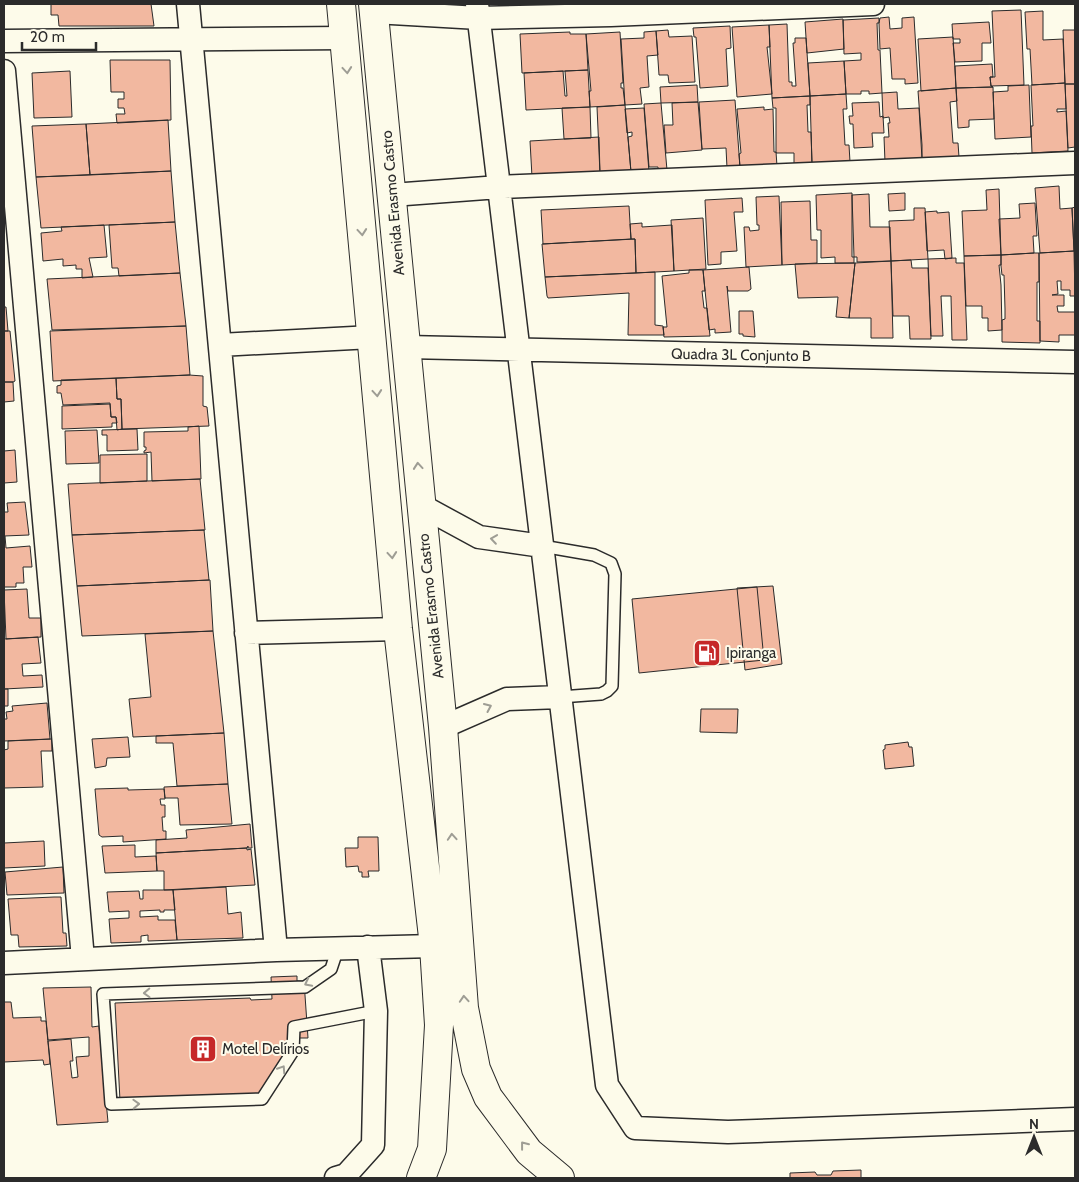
<svg xmlns="http://www.w3.org/2000/svg" width="1079" height="1182" font-family="Cabin,sans-serif">
<style>
.building{fill:#f2b8a0;stroke:#2b2b2b}
.lines{fill:none;stroke-linecap:round;stroke-linejoin:round}
.service-casing{stroke:#2b2b2b;stroke-width:14}
.minor-casing{stroke:#2b2b2b;stroke-width:25}
.primary-casing{stroke:#2b2b2b;stroke-width:30}
.service{stroke:#fdfbea;stroke-width:11}
.minor{stroke:#fdfbea;stroke-width:22}
.primary{stroke:#fdfbea;stroke-width:28}
.oneway{stroke:#9e9d94}
.labels{text-anchor:middle;dominant-baseline:central;stroke-width:4;stroke-linejoin:round;paint-order:stroke}
.street-label{font-size:15px;fill:#2b2b2b;stroke:#fdfbea}
.poi-label{font-size:15px;fill:#2b2b2b;stroke:#fdfbea;text-anchor:start}
</style>
<rect width="100%" height="100%" fill="#fdfbea"/>
<path class="building" d="M51,4H151L154,26H59L58,15H51Z
M1021,10L1024,85L991,86L990,77H995L992,11Z
M1043,11V40L1063,39L1065,83L1032,85L1030,49H1027L1025,12Z
M889,17L890,29L902,28V18L914,17L918,83L905,84V79H892L890,48L880,49L879,23L880,18Z
M879,18V23H877L878,50H880L882,93L869,94V91H861V94H846L844,61L861,60V53L844,54L843,20Z
M843,19L844,49L807,53L805,22Z
M989,22L991,43H982V61L955,62L953,43H960V39H953L952,24Z
M787,24L789,82H792V86H796L793,43H795V38H806L810,96L772,98L769,25Z
M769,25L770,47H767L772,94L737,97L732,27Z
M730,26L731,48L726,49L728,86L700,88L696,37H694L693,28Z
M668,30L669,37L692,36L695,82L669,83L668,75H659L656,31Z
M1063,30H1075V84H1065Z
M656,31L658,55L647,56L649,87L640,88L642,104L625,105L621,39L644,38V32Z
M570,32V34H586L588,70L522,73L520,34Z
M620,32L623,83H621V88H623L625,105L590,107L589,91H591L586,34Z
M953,37L956,88L921,91L918,39Z
M110,60H170L171,120L117,123L116,114H125L124,108H118V99H124V92H111Z
M844,61L846,94L810,96L808,63Z
M992,64L993,77H990L991,86L993,87L956,88L955,66Z
M588,70L590,107L526,110L524,73L563,71L565,96H567L565,71Z
M70,71L72,117L34,118L32,73Z
M1065,83L1066,109H1057V112L1066,111L1068,151L1032,153L1031,126H1033L1031,85Z
M1065,84H1075V147L1068,148Z
M697,85L698,102L661,103L660,87Z
M1029,85L1031,137L995,139L993,92L1008,91V86Z
M993,87L994,119L969,120V127L958,128L956,88Z
M956,88L957,101L950,102L953,143H958L959,157L922,159V145L918,91Z
M897,92L898,109L919,108L922,159L885,162L884,137H889L888,123H890L889,117L883,118L882,93Z
M846,94L847,109H843L845,145H849L850,162L812,164L810,96Z
M810,96V105H807L808,132H811L812,164L794,165V153H776V108H773L772,98Z
M735,100L740,167L727,168L726,148L702,149L699,102Z
M698,102L702,150L666,153L664,125H673L672,103Z
M879,102L880,117L883,116L884,133H872L873,147L854,148L853,124H850L849,116H853L852,103Z
M661,103L667,170L658,171V167H649L644,104Z
M625,105L631,172L600,174L597,107Z
M590,107L591,138L564,139L562,108Z
M764,107V110L773,109L774,152H776L777,166L740,168L739,154L741,153L737,109Z
M644,108L649,172H631L628,137L632,136V132L627,133L625,109Z
M168,120L171,171L90,175L86,124Z
M86,124L90,175L36,177L32,126Z
M599,137L600,174L532,177L530,141Z
M171,171L175,222L41,228L36,177Z
M1059,186L1060,209L1072,208L1074,251L1040,253L1035,188Z
M999,189L1001,255L964,256L962,211L987,210L986,190Z
M852,193V257H854V263H835V257L821,258V230H817L816,195Z
M905,193V210L889,211L888,194Z
M869,194L870,227H890L891,261L857,262V257H854L852,195Z
M779,196L782,265L746,267L744,227H749L750,231L759,230V225H757L756,197Z
M742,198L743,212H734L737,251L721,252V264L708,265L705,200Z
M810,201L811,240H817V263L782,265L781,202Z
M1035,203L1037,236H1033L1034,253L1001,255L999,219L1020,218L1019,204Z
M629,206L631,239L543,244L541,210Z
M1075,207V251H1074L1072,208Z
M914,208H925L928,259L891,261L889,221L914,220Z
M937,211V213L949,212L952,258L945,259L944,250L927,251L925,212Z
M703,218L706,269L674,271L671,220Z
M175,222L180,273L119,276L118,268H112L109,225Z
M642,223V227L672,225L674,271L636,273L635,239H631L630,224Z
M104,225L107,257L89,258L93,277L82,278V269H76V265L63,266V259L43,261L41,233L62,231L61,227Z
M635,239L636,273L545,277L542,244Z
M1074,251L1075,296H1070V290H1061V281H1057L1058,294L1052,295H1064V306H1057L1058,312H1075V335H1059V342L1040,341L1039,253Z
M1034,253H1039V282H1037V321H1040V343L1002,342V320L1005,319V309L1004,275H1002L1001,266V255Z
M1001,255V265H999L1001,285L1002,330L988,331V318H982V306H966L964,256Z
M956,258V263H964L967,340H952L951,296H941L943,336H931L928,259Z
M911,260L912,268H928L931,339H910L909,316H893L891,261Z
M891,261L893,338H871V318H849L855,263Z
M855,263L849,318L836,317L838,297L798,298L795,264Z
M749,267L751,289L748,291H728L727,286L731,332L715,333V329L709,330L703,270Z
M689,270H703L705,291H702L704,308H707L710,336L664,337L663,327H667L662,276L689,273Z
M655,272V325L663,326L664,335H628L629,293L548,298L547,296L545,277Z
M180,273L186,326L52,330L47,279Z
M4,307H6L8,331H4Z
M739,311H753L755,337L743,336V334H739Z
M186,326L190,375L53,381L50,331Z
M4,331H10L15,381L13,382H4Z
M189,375L203,376V406L207,407L209,426L122,429L121,399H117L116,378Z
M116,378L117,399H121L122,429L117,430L116,417H111L110,403L63,405L61,393H57V386L61,385V380Z
M4,382H13L14,401L4,402Z
M110,404L111,417H116L117,423H112V427L62,429V406Z
M199,426L201,479L152,481L151,452L144,453V451L146,450V447H144V432L188,431V427Z
M137,429L138,450L107,451V435H102V430Z
M97,430L99,463L66,464L65,431Z
M15,450L17,482L4,483V451Z
M147,454V481L100,483V455Z
M200,479L205,530L72,535L68,484Z
M25,502L29,535L4,536V512H8L7,503Z
M204,530L209,580L77,586L72,535Z
M4,536H5L6,548L30,546L32,567H23L24,583H16V587H4Z
M210,580L213,631L82,636L77,586Z
M773,586L782,664L745,670L737,588Z
M757,587L764,660L639,673L632,599Z
M27,589L29,618H41V637L6,639L4,590Z
M213,631L224,733L133,737L129,699L151,697L145,634Z
M38,637L41,663L22,664L23,676L42,675L43,687L4,689V639Z
M4,689H8V706H4Z
M47,703L50,739L4,741V719H7L6,712L13,711L12,706Z
M701,709H738L737,733L700,732Z
M224,733L228,784L177,786L173,743H156V736Z
M128,737L130,757L107,758L106,766L95,768L92,739Z
M52,739V751H41L43,787L4,788V750L8,749V741Z
M908,742L909,747H912L914,766L885,769L883,750L885,749V745Z
M228,784L232,824L180,825L178,798H165L164,787Z
M128,788V790L164,789L165,799H160L161,805H165V817H162L163,831H166V839L123,842V836L102,837L99,835L95,789Z
M250,824L252,848H248V846L247,848L156,853V840L187,838L186,830Z
M358,837H378L379,871H368L369,877H362V872H359L358,866L346,867L345,848H358Z
M44,841L45,866L4,868V843Z
M135,845V857L156,856L157,871L105,873L102,846Z
M247,848V850L251,849L255,885L164,890V871H157L156,853Z
M63,867L64,893L7,895L5,872Z
M226,887L228,914L241,912L243,938L177,940L173,890Z
M143,890H173L175,910H164V912H160V910L140,911V917L158,916V920H175L177,940L148,941V935L141,936V942L111,943L109,919L129,918V911L109,912L107,892L139,891L140,899H143Z
M54,897H61L63,933H66L67,946L19,947L18,935H11L8,899Z
M297,976V981H304L308,1038H288L289,1060L261,1096L120,1101L115,1003L250,998L251,1000L272,999L271,977Z
M91,987L92,1027L99,1026L108,1122L57,1125L48,1041L71,1039L73,1061H70L72,1078L78,1077L76,1057L89,1056V1037L48,1040L43,988Z
M4,1002H11L13,1018L41,1017V1021H46L50,1064L44,1065L43,1060L4,1062Z
M861,1170V1178H790V1173L815,1172L817,1175H831L833,1171Z"/>
<g class="lines">
<g class="service-casing">
<path id="service" d="M542,546L594,555L611,563L615,574L612,686L607,691L601,694L560,697
M338,948L331,969L305,987L103,994L111,1104L262,1099L293,1051L294,1027L376,1011"/>
</g>
<g class="minor-casing">
<path id="minor" d="M188,4L276,950
M477,4L607,1085L635,1128L728,1132L1075,1119
M374,12L479,18L611,15L873,4
M4,41L344,38
M4,71L83,959
M392,195L499,187L1075,163
M220,345L372,337
M406,347L1075,362
M422,506L479,537L542,546
M246,633L398,629
M443,727L507,699L560,697
M4,963L276,950L434,946
M336,1178L346,1175L373,1145L376,1011L368,947"/>
</g>
<g class="primary-casing">
<path id="primary" d="M341,4L398,629L434,946L439,1025L432,1149L421,1178
M373,4L443,727L464,1008L476,1069L488,1097L529,1152L560,1178"/>
</g>
<use href="#service" class="service"/>
<use href="#minor" class="minor"/>
<use href="#primary" class="primary"/>
</g>
<defs><path id="oneway-chevron" d="M-2-3.5L2.5 0L-2 3.5" fill="none" stroke-width="1.6" stroke-linecap="round" stroke-linejoin="round" transform="scale(1.25)"/></defs>
<g class="oneway">
<use href="#oneway-chevron" transform="translate(347 70) rotate(85)"/>
<use href="#oneway-chevron" transform="translate(362 232) rotate(85)"/>
<use href="#oneway-chevron" transform="translate(377 393) rotate(85)"/>
<use href="#oneway-chevron" transform="translate(418 466) rotate(-95)"/>
<use href="#oneway-chevron" transform="translate(494 539) rotate(-172)"/>
<use href="#oneway-chevron" transform="translate(392 555) rotate(85)"/>
<use href="#oneway-chevron" transform="translate(488 707) rotate(-24)"/>
<use href="#oneway-chevron" transform="translate(452 837) rotate(-94)"/>
<use href="#oneway-chevron" transform="translate(308 983) rotate(153)"/>
<use href="#oneway-chevron" transform="translate(147 993) rotate(178)"/>
<use href="#oneway-chevron" transform="translate(464 999) rotate(-94)"/>
<use href="#oneway-chevron" transform="translate(282 1069) rotate(-57)"/>
<use href="#oneway-chevron" transform="translate(136 1104) rotate(-2)"/>
<use href="#oneway-chevron" transform="translate(524 1145) rotate(-128)"/>
</g>
<defs>
<g id="fuel-square" transform="scale(1.4375)"><rect x="-9" y="-9" width="18" height="18" rx="4" fill="#c62828" stroke="#fdfbea"/><path d="M-5.5-6h7V0h2V4h1.3V-2.5L3-4.5l.8-.8L6-3V5H2.5V1h-1V6h-7ZM-4.2-4.7v3.2H.2V-4.7Z" fill="#fff"/></g>
<g id="building-square" transform="scale(1.4375)"><rect x="-9" y="-9" width="18" height="18" rx="4" fill="#c62828" stroke="#fdfbea"/><path d="M-4-6H4V6H1V3H-1V6H-4ZM-2.5-4.3h1.7v1.8h-1.7ZM.8-4.3h1.7v1.8H.8ZM-2.5-1h1.7V.8h-1.7ZM.8-1h1.7V.8H.8Z" fill="#fff"/></g>
</defs>
<g fill-rule="evenodd">
<use href="#fuel-square" x="707" y="653"/>
<use href="#building-square" x="203" y="1049"/>
</g>
<g class="labels">
<g class="street-label">
<text transform="translate(393 203) rotate(-95)">Avenida Erasmo Castro</text>
<text transform="translate(741 355) rotate(1)">Quadra 3L Conjunto B</text>
<text transform="translate(431 606) rotate(-96)">Avenida Erasmo Castro</text>
</g>
<g class="poi-label">
<text x="726" y="653">Ipiranga</text>
<text x="222" y="1049">Motel Delírios</text>
</g>
</g>
<rect width="1079" height="1182" fill="none" stroke="#2b2b2b" stroke-width="10"/>
<g transform="translate(1034 1137)" stroke="#fdfbea" stroke-width="4" paint-order="stroke">
<path d="M0-4L9 19L0 12L-9 19Z" fill="#2b2b2b"/>
<text y="-8" font-size="14" font-weight="bold" text-anchor="middle" fill="#2b2b2b">N</text>
</g>
<path d="M22 42v8h74v-8" fill="none" stroke="#2b2b2b" stroke-width="2.5"/>
<text x="30" y="42" font-size="15" fill="#2b2b2b" stroke="#fdfbea" stroke-width="4" paint-order="stroke">20 m</text>
</svg>
